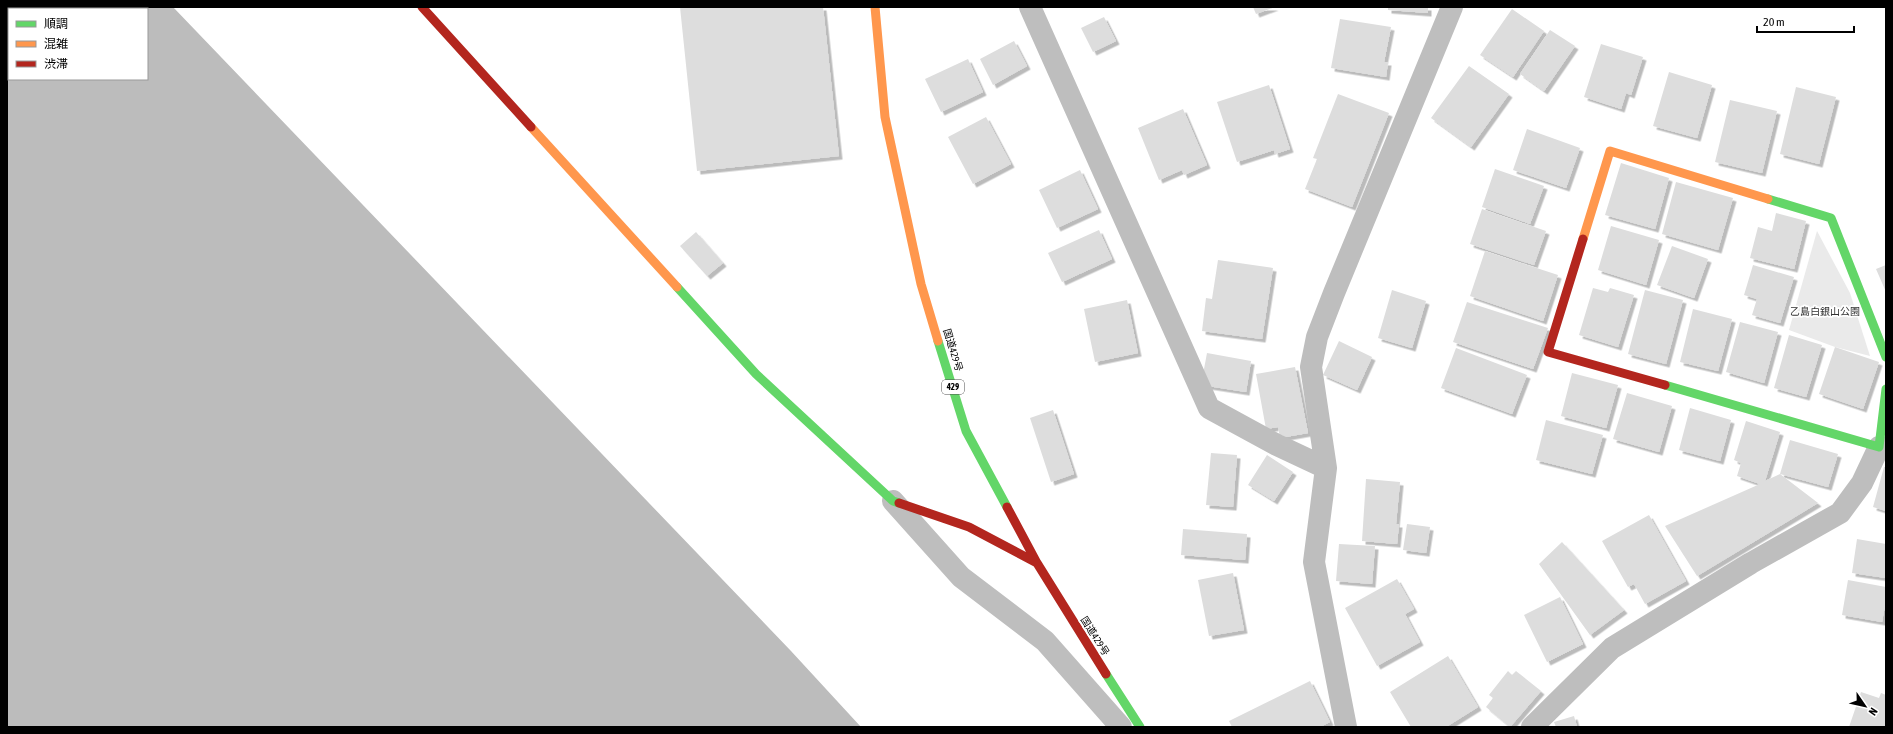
<svg xmlns="http://www.w3.org/2000/svg" width="1893" height="734" font-family="'Asap Condensed','Noto Sans JP',sans-serif">
<style>
.green{fill:#eaeaea}
.water{fill:#bcbcbc;fill-rule:evenodd}
.building{fill:#ddd;filter:url(#shadow)}
.lines{fill:none;stroke-linecap:round;stroke-linejoin:round}
.street{stroke:#bebebe;stroke-width:22}
.fast{stroke:#63d668;stroke-width:9}
.slow{stroke:#ff974d;stroke-width:9}
.jam{stroke:#b3261e;stroke-width:9}
.labels{text-anchor:middle;dominant-baseline:central;stroke-width:3.5;stroke-linejoin:round;paint-order:stroke}
.shield{fill:#fff;stroke:#4c4c4c;stroke-width:1}
.shield-label{font-size:9px;font-weight:bold;fill:#000}
.park-label{font-size:10px;fill:#303030;stroke:#fff}
.street-label{font-size:10px;fill:#000;stroke:#fff}
</style>
<defs>
<filter id="shadow"><feDropShadow dx="3.5" dy="3.5" stdDeviation="0" flood-color="#0004"/></filter>
</defs>
<rect width="100%" height="100%" fill="#fff"/>
<path class="green" d="M1817,231L1850,293L1870,356L1835,347L1789,330Z"/>
<path class="water" d="M7,7H173L791,651L861,727H7ZM9,9H147V79H9Z"/>
<path class="building" d="M680,7H823L839,156L697,171Z
M1253,7H1275L1256,14Z
M1388,7H1428V13L1388,10Z
M1512,9L1544,31L1513,77L1480,55Z
M1104,17L1116,41L1093,52L1081,28Z
M1340,19L1391,27L1384,62H1388L1386,77L1331,68Z
M1550,30L1575,46L1544,91L1520,74Z
M1014,41L1027,66L993,85L980,59Z
M1601,44L1643,57L1631,95L1626,93L1621,109L1584,97Z
M968,59L983,92L941,112L925,79Z
M1469,66L1509,94L1471,147L1431,118Z
M1669,72L1712,85L1697,138L1653,126Z
M1269,85L1290,149L1275,154L1274,150L1237,162L1217,102Z
M1796,87L1836,97L1819,164L1780,154Z
M1338,94L1389,113L1352,207L1305,189L1317,159L1313,158Z
M1730,100L1777,111L1762,173L1715,162Z
M1183,109L1207,165L1184,175L1182,170L1159,180L1138,128Z
M986,117L1011,164L973,184L948,137Z
M1527,129L1580,148L1566,188L1513,170Z
M1621,163L1669,178L1655,229L1605,215Z
M1495,169L1544,186L1530,224L1482,207Z
M1080,170L1098,209L1057,228L1039,190Z
M1676,182L1733,198L1718,250L1662,234Z
M1482,209L1546,231L1534,265L1470,244Z
M1776,213L1806,221L1794,269L1750,258L1758,227L1772,231Z
M1611,226L1659,240L1646,285L1598,270Z
M1099,230L1112,259L1062,282L1048,253Z
M696,232L723,263L707,276L680,246Z
M1672,246L1708,259L1694,298L1657,285Z
M1485,251L1558,275L1543,321L1470,296Z
M1218,260L1273,268L1262,339L1202,331L1206,298L1212,299Z
M1753,265L1794,277L1780,323L1752,315L1757,299L1744,295Z
M1886,265V292L1876,269Z
M1593,288L1608,292L1610,288L1634,295L1618,347L1579,335Z
M1392,290L1426,301L1412,348L1378,338Z
M1645,290L1683,300L1666,364L1628,354Z
M1127,300L1138,353L1095,362L1084,309Z
M1467,302L1548,328L1533,369L1453,342Z
M1693,309L1732,319L1718,371L1680,362Z
M1740,322L1778,332L1764,383L1726,372Z
M1789,335L1822,345L1806,397L1774,388Z
M1339,341L1372,357L1357,390L1323,375Z
M1835,347L1879,362L1863,409L1819,394Z
M1456,348L1527,375L1512,414L1441,388Z
M1207,353L1251,361L1246,392L1201,385Z
M1295,367L1308,433L1280,438L1278,427L1266,429L1256,374Z
M1572,373L1618,385L1606,428L1561,416Z
M1627,393L1672,406L1659,452L1613,439Z
M1690,408L1731,420L1720,461L1679,450Z
M1053,410L1074,474L1051,482L1030,418Z
M1546,420L1603,435L1592,474L1536,460Z
M1746,421L1780,432L1765,481L1780,474L1790,440L1838,454L1828,487L1780,474L1818,503L1697,576L1665,526L1760,484L1737,476L1741,463L1734,460Z
M1211,453L1237,455L1233,507L1206,505Z
M1267,455L1293,472L1274,501L1248,485Z
M1884,467H1886V511L1873,507Z
M1366,479L1400,482L1396,524H1399L1397,544L1362,541Z
M1649,515L1686,581L1645,604L1634,584L1628,587L1602,541Z
M1407,524L1430,527L1426,553L1403,550Z
M1183,529L1247,534L1245,560L1181,555Z
M1857,539L1886,544V578L1852,573Z
M1562,542L1624,610L1590,635L1539,564Z
M1339,544L1375,546L1372,584L1336,581Z
M1233,573L1244,630L1209,636L1198,580Z
M1397,579L1414,609L1405,614L1420,642L1377,666L1345,608Z
M1848,580L1886,587V600L1882,622L1842,615Z
M1560,597L1583,644L1547,662L1524,615Z
M1448,656L1478,707L1446,727H1411L1390,692Z
M1508,671L1512,675L1516,671L1541,691L1510,727L1486,707L1493,698L1489,695Z
M1310,681L1330,722L1320,727H1232L1229,721Z
M1861,692L1879,698L1881,693L1886,695V727H1849Z
M1574,716L1577,727H1556L1554,722Z"/>
<g class="lines">
<path class="street" d="M1030,7L1209,408L1277,445L1326,468
M893,501L961,577L1045,641L1121,727
M1346,727L1314,562L1326,468L1311,367L1317,337L1334,293L1452,7
M1532,727L1612,648L1751,563L1840,513L1862,483L1879,447L1886,448"/>
<path class="fast" d="M1768,199L1831,218L1886,357
M677,287L756,374L893,501L899,503
M938,341L966,431L1007,507
M1665,385L1879,447L1886,389
M1106,674L1140,727"/>
<path class="slow" d="M875,7L885,117L921,284L938,341
M531,127L677,287
M1583,239L1610,151L1768,199"/>
<path class="jam" d="M422,7L531,127
M1583,239L1548,352L1665,385
M899,503L969,527L1037,563
M1007,507L1037,563L1106,674"/>
</g>
<g class="labels">
<rect class="shield" x="942" y="380" width="22" height="14" rx="3"/>
<g class="shield-label">
<text x="953" y="387">429</text>
</g>
<g class="park-label">
<text x="1825" y="311">乙島白銀山公園</text>
</g>
<g class="street-label">
<text transform="translate(953 350) rotate(73)">国道429号</text>
<text transform="translate(1095 636) rotate(58)">国道429号</text>
</g>
</g>
<rect width="1893" height="734" fill="none" stroke="#000000" stroke-width="16"/>
<rect x="8" y="8" width="140" height="72" fill="#ffffff" stroke="#999999"/>
<rect x="16" y="21" width="20" height="6" fill="#63d668" stroke="#999999"/>
<text x="44" y="28" font-size="12" fill="#000000">順調</text>
<rect x="16" y="41" width="20" height="6" fill="#ff974d" stroke="#999999"/>
<text x="44" y="48" font-size="12" fill="#000000">混雑</text>
<rect x="16" y="61" width="20" height="6" fill="#b3261e" stroke="#999999"/>
<text x="44" y="68" font-size="12" fill="#000000">渋滞</text>
<g transform="translate(1865 706) rotate(124)" stroke="#ffffff" stroke-width="3" paint-order="stroke">
<path d="M0-3L7 15L0 10L-7 15Z" fill="#000000"/>
<text y="-6" font-size="11" font-weight="bold" text-anchor="middle" fill="#000000">N</text>
</g>
<path d="M1757 26v6h97v-6" fill="none" stroke="#000000" stroke-width="2"/>
<text x="1763" y="26" font-size="12" fill="#000000" stroke="#ffffff" stroke-width="3" paint-order="stroke">20 m</text>
</svg>
